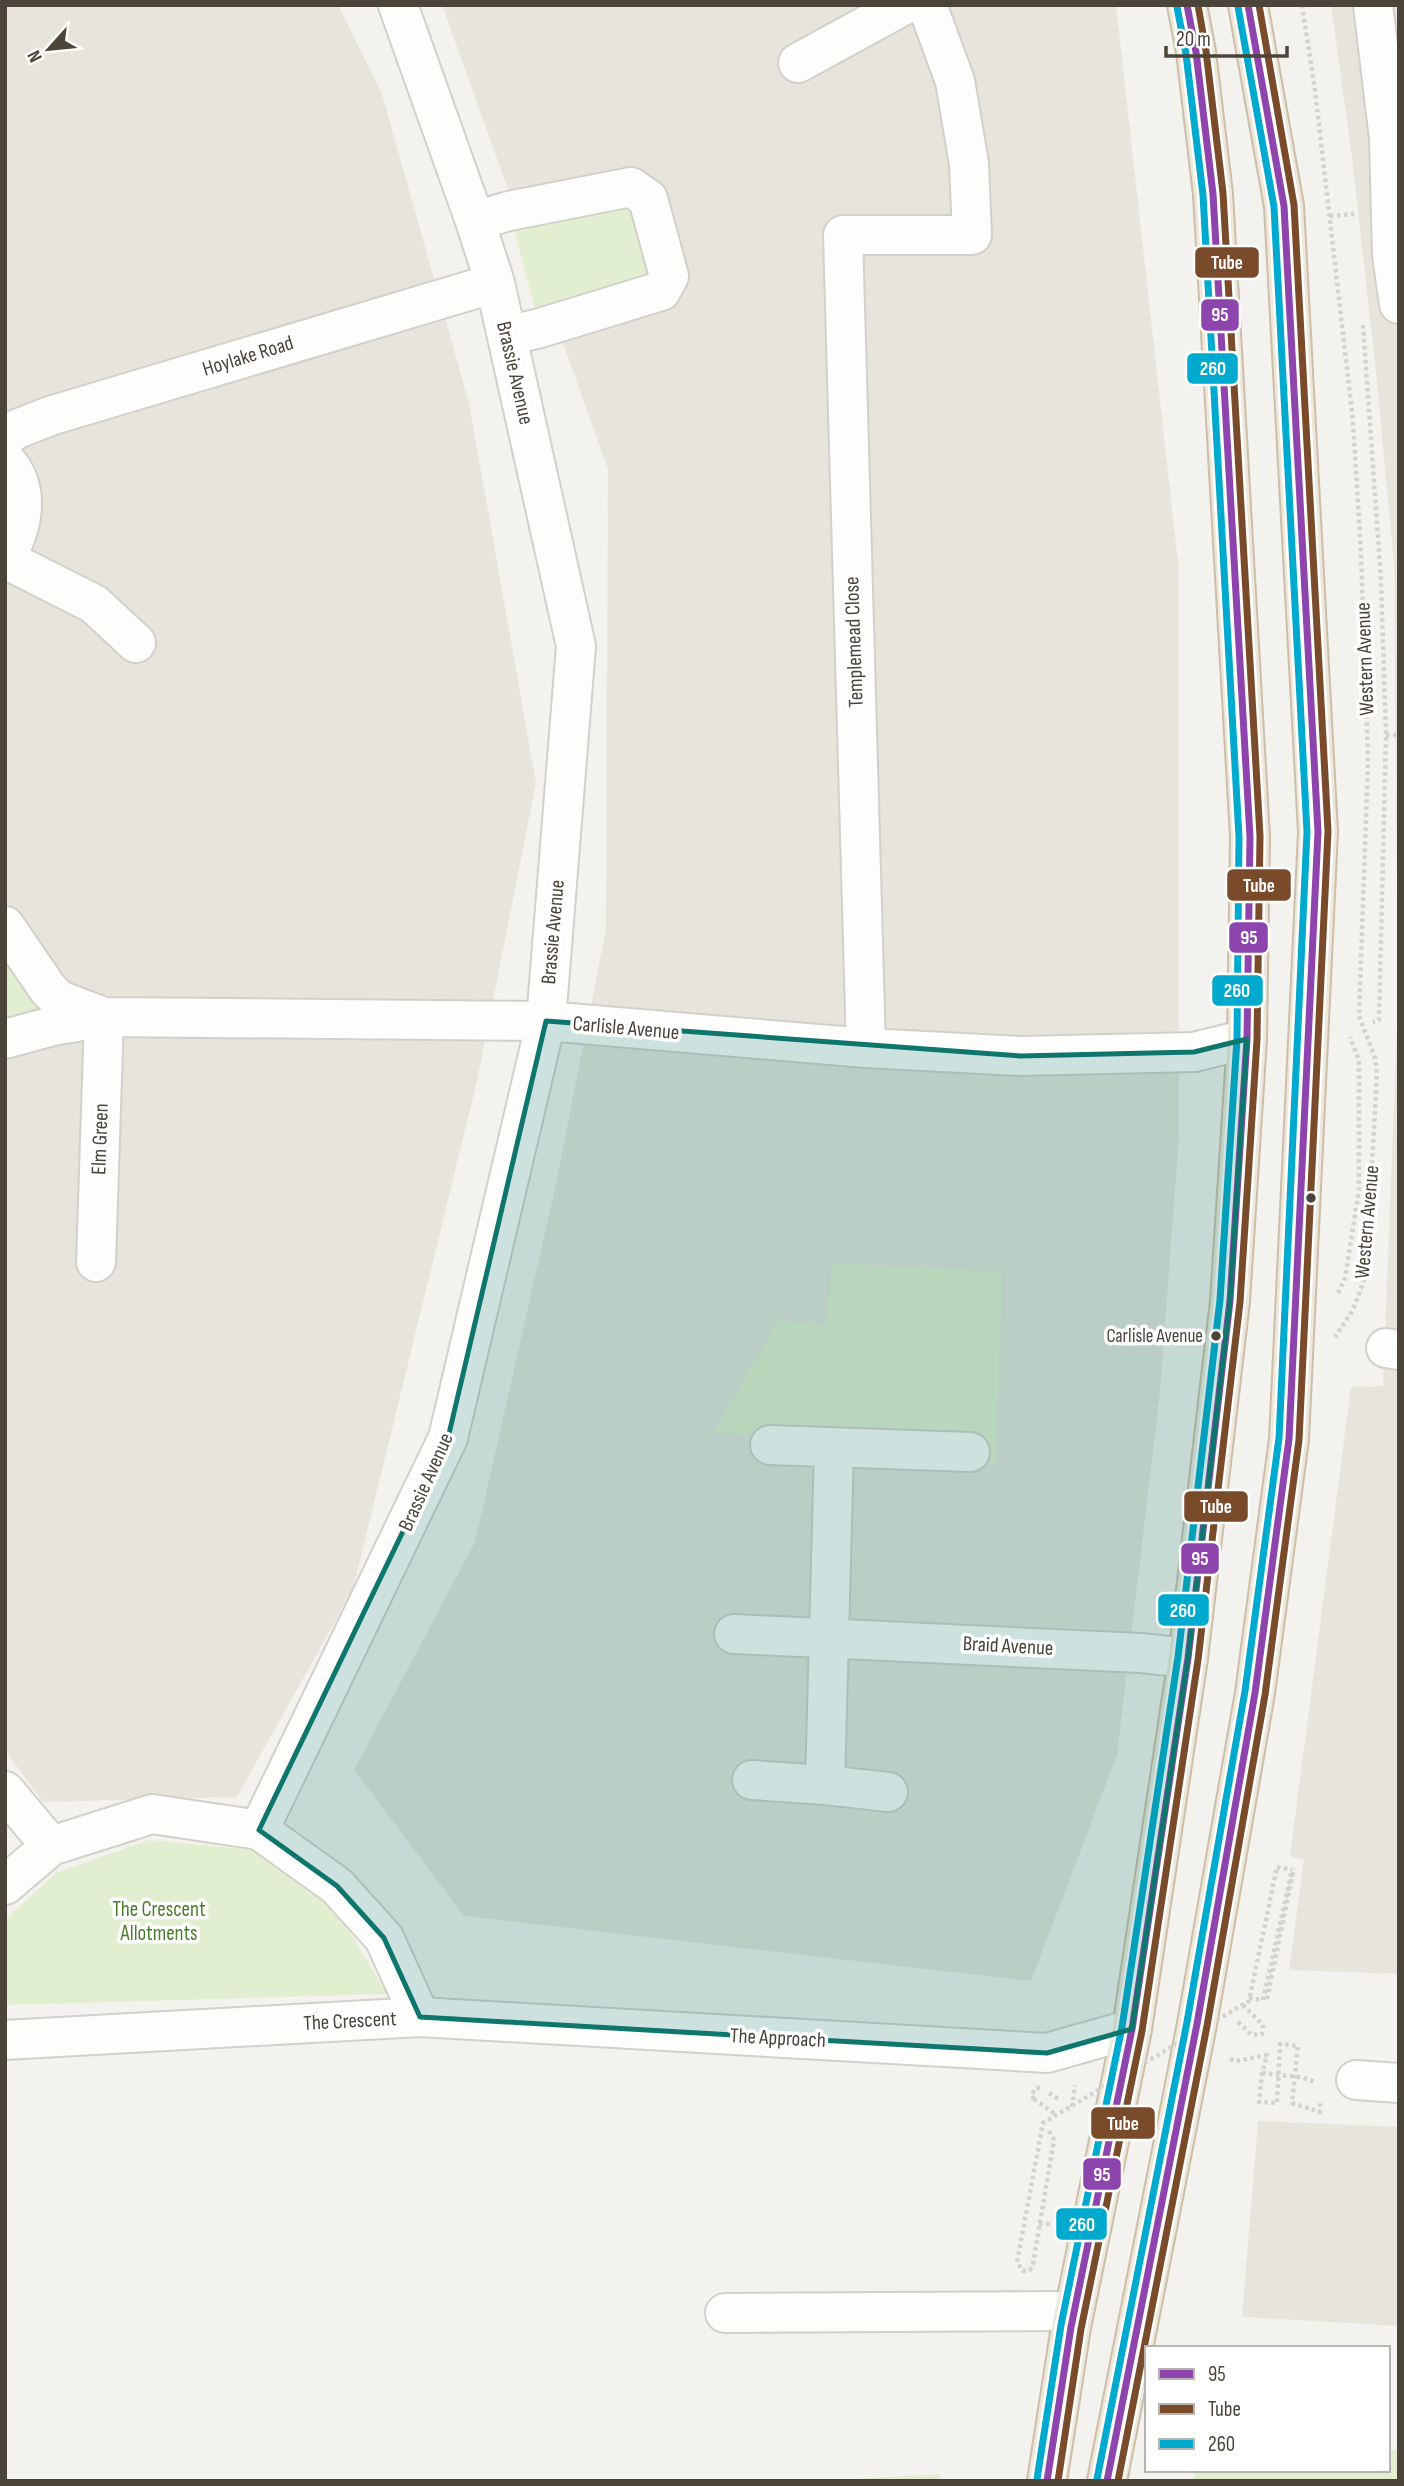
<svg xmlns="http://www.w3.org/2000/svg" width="1404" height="2486" font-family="'Sofia Sans Condensed',sans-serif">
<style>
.residential{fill:#e7e4dc}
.green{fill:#e1eecf}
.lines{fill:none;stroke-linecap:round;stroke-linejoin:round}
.minor-casing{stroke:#d2d0cb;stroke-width:42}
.highway-casing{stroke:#ccbfa9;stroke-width:42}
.path{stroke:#d3d2cc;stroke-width:4.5;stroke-dasharray:3.5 3.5;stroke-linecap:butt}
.minor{stroke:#fdfdfc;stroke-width:38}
.highway{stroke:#ede8db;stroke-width:38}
.path-bridge{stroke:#d3d2cc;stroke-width:4.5;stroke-dasharray:3.5 3.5;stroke-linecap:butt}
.bus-1-casing{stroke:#fff;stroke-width:12}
.bus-2-casing{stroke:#fff;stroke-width:12}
.bus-3-casing{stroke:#fff;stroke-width:12}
.bus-1{stroke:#8e44ad;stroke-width:7}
.bus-2{stroke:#7a4b2a;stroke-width:7}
.bus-3{stroke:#00a9ce;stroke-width:7}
.marked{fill:#0f766e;fill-opacity:0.2;stroke:#0f766e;stroke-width:5;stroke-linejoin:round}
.bus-dot{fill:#4b4439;stroke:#fff;stroke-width:2.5}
.labels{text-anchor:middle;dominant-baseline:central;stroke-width:7;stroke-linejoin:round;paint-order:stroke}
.bus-label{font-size:19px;fill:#4b4439;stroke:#fff;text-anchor:end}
.street-label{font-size:21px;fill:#4b4439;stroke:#fff}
.park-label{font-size:21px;fill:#4a7f2a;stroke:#fff}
.line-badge{stroke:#fff;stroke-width:2.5}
.badge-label{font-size:19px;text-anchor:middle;font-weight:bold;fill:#fff}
</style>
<rect width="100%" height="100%" fill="#f4f2ee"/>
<path class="residential" d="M5,5H338L382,94L469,403L536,783L477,1081L353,1589L237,1797L43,1802L5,1750Z
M442,5H1116L1179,572V1137L1160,1392L1117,1755L1031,1981L464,1916L354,1770L475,1542L554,1193L606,929L608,469Z
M1331,5H1399V1974L1289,1970L1304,1860L1290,1856L1351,1387L1383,1386L1398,1002L1394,564L1376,372L1351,149Z
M1258,2121L1399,2127V2326L1242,2317Z"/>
<path class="green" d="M636,198L660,277L538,320L512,222Z
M5,940L41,1000C36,1016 20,1018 5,1023Z
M832,1263L1002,1272L996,1465L985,1461L973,1446L713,1433L779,1320L826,1326Z
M149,1840L255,1850L337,1911L387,1994L5,2005V1920L56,1873Z
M1388,2450H1399V2481H1193L1196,2470H1388Z
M940,2474L939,2481H825Z"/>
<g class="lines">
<g class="minor-casing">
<path id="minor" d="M1373,5L1389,139L1392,255L1399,304
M798,63L904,5
M475,221L509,211L631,187L648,199L669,276L661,291L540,328L507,336
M5,437L17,429L50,416L495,283
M5,460C32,489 23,528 5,559L94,604L136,643
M5,926L48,989L59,1000L104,1017L96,1262
M5,1039L53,1026L104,1017L546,1021L866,1048L1020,1056L1194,1052L1247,1039
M866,1048L843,235H972L969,164L955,81L927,5
M1386,1348L1399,1350
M770,1445L970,1452
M734,1634L1141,1653L1188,1658
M752,1780L825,1785L888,1792
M825,1785L834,1449
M5,1791L51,1846
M259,1830L448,1438L546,1021L576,646L495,283L475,221L398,5
M5,1885L51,1846L152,1814L259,1830L337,1886L384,1938L420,2017
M5,2040L420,2017L1047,2053L1132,2029
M1356,2080L1399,2083
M725,2313L1074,2311"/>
</g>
<g class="highway-casing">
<path id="highway" d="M1047,2481L1071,2327L1132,2029L1188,1658L1230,1301L1247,1039L1250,837L1213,194L1196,52L1187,5
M1107,2481L1197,2024L1255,1693L1289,1439L1318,832L1284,206L1248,5"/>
</g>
<path class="path" d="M1302,5L1315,90L1353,421L1361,553L1368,761L1359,1016L1375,1058L1377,1074L1366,1274L1353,1310L1335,1337
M1330,216L1354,214
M1363,325L1381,580L1386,735L1379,1020L1373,1022
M1386,735H1399
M1338,1293L1345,1278L1359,1190V1060L1350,1037
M1277,1867L1292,1870
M1249,1998L1263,2000
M1267,1999L1294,1868
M1243,2005L1263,2025
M1230,2059L1236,2061L1267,2055L1262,2073L1259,2102L1277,2103L1280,2044L1298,2046L1292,2103L1320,2112V2101
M1262,2073L1301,2077L1316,2082
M1049,2093L1060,2100
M1034,2099L1055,2114
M1072,2107L1075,2085
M1039,2224H1050"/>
<use href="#minor" class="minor"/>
<use href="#highway" class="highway"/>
<path class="path-bridge" d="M1263,2000L1292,1870
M1238,2022L1252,2035L1262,2034L1263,2025
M1034,2099L1031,2095L1036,2088H1041
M1049,2131L1054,2140L1033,2264L1030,2270L1023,2271L1017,2262L1043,2123L1249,2001L1277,1867"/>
<g class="bus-1-casing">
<path id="bus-1" d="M1047,2481L1071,2327L1132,2029L1188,1658L1230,1301L1247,1039L1250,837L1213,194L1196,52L1187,5
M1107,2481L1197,2024L1255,1693L1289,1439L1318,832L1284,206L1248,5"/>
</g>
<g class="bus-2-casing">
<path id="bus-2" d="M1058,2481L1081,2329L1142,2031L1198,1660L1240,1302L1257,1040L1260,836L1223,193L1206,51L1198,5
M1118,2481L1207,2026L1265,1695L1299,1440L1328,831L1294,205L1259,5"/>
</g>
<g class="bus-3-casing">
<path id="bus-3" d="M1037,2479L1061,2325L1122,2027L1178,1657L1220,1300L1237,1039L1239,837L1203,195L1186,54L1177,7
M1097,2479L1187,2022L1245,1691L1279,1438L1307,832L1274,207L1238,7"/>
</g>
<use href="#bus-1" class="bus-1"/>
<use href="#bus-2" class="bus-2"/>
<use href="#bus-3" class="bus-3"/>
</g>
<path class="marked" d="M546,1021L1020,1056L1194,1052L1247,1039L1230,1301L1188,1658L1132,2029L1047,2053L420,2017L384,1938L337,1886L259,1830L448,1438Z"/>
<g class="bus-dot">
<circle cx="1311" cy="1198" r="6"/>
<circle cx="1216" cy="1336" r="6"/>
</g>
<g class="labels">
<g class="bus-label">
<text x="1203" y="1336">Carlisle Avenue</text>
</g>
<g class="street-label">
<text transform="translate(248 356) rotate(-17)">Hoylake Road</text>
<text transform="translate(515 373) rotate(77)">Brassie Avenue</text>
<text transform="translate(854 642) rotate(-92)">Templemead Close</text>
<text transform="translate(1365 659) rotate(-92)">Western Avenue</text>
<text transform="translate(553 932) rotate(-85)">Brassie Avenue</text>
<text transform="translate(626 1028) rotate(5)">Carlisle Avenue</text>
<text transform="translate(100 1139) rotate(-88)">Elm Green</text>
<text transform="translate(1367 1222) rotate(-85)">Western Avenue</text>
<text transform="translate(426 1482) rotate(-66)">Brassie Avenue</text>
<text transform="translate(1008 1646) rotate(3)">Braid Avenue</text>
<text transform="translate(350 2021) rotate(-3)">The Crescent</text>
<text transform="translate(778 2038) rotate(3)">The Approach</text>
</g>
<g class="park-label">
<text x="159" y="1909">The Crescent<tspan x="159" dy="24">Allotments</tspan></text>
</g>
</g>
<g class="line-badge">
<rect x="1194" y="246" width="66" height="33" rx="7" fill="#7a4b2a"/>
<rect x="1200" y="298" width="40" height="34" rx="7" fill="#8e44ad"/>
<rect x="1186" y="352" width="53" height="33" rx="7" fill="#00a9ce"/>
<rect x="1226" y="868" width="66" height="34" rx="7" fill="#7a4b2a"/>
<rect x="1228" y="921" width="41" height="33" rx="7" fill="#8e44ad"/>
<rect x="1211" y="974" width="53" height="33" rx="7" fill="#00a9ce"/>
<rect x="1183" y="1490" width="66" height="33" rx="7" fill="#7a4b2a"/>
<rect x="1180" y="1542" width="40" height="33" rx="7" fill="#8e44ad"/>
<rect x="1157" y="1593" width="53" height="34" rx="7" fill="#00a9ce"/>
<rect x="1090" y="2106" width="66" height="34" rx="7" fill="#7a4b2a"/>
<rect x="1082" y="2157" width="40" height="34" rx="7" fill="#8e44ad"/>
<rect x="1055" y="2207" width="53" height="34" rx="7" fill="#00a9ce"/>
</g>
<g class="badge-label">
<text x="1227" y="269">Tube</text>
<text x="1220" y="321">95</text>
<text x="1213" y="375">260</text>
<text x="1259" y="892">Tube</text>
<text x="1249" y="944">95</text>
<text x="1237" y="997">260</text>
<text x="1216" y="1513">Tube</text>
<text x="1200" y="1565">95</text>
<text x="1183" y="1617">260</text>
<text x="1123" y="2130">Tube</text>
<text x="1102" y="2181">95</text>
<text x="1082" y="2231">260</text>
</g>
<rect width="1404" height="2486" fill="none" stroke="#4b4439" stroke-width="14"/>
<rect x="1145" y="2346" width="245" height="126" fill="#ffffff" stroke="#b7b4b0" stroke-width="2"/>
<rect x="1159" y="2369" width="35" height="10" fill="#8e44ad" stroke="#b7b4b0" stroke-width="2"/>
<text x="1208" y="2381" font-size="21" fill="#4b4439">95</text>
<rect x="1159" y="2404" width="35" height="10" fill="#7a4b2a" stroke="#b7b4b0" stroke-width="2"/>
<text x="1208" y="2416" font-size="21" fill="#4b4439">Tube</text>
<rect x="1159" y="2439" width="35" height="10" fill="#00a9ce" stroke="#b7b4b0" stroke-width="2"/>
<text x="1208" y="2451" font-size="21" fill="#4b4439">260</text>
<g transform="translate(49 49) rotate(243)" stroke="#ffffff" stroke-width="5" paint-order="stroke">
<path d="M0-5L12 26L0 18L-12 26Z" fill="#4b4439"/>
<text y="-10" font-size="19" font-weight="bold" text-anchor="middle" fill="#4b4439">N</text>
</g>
<path d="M1166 46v10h121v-10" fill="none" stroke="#4b4439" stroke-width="3.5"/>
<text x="1176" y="46" font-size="21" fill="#4b4439" stroke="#ffffff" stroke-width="5" paint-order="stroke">20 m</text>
</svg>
